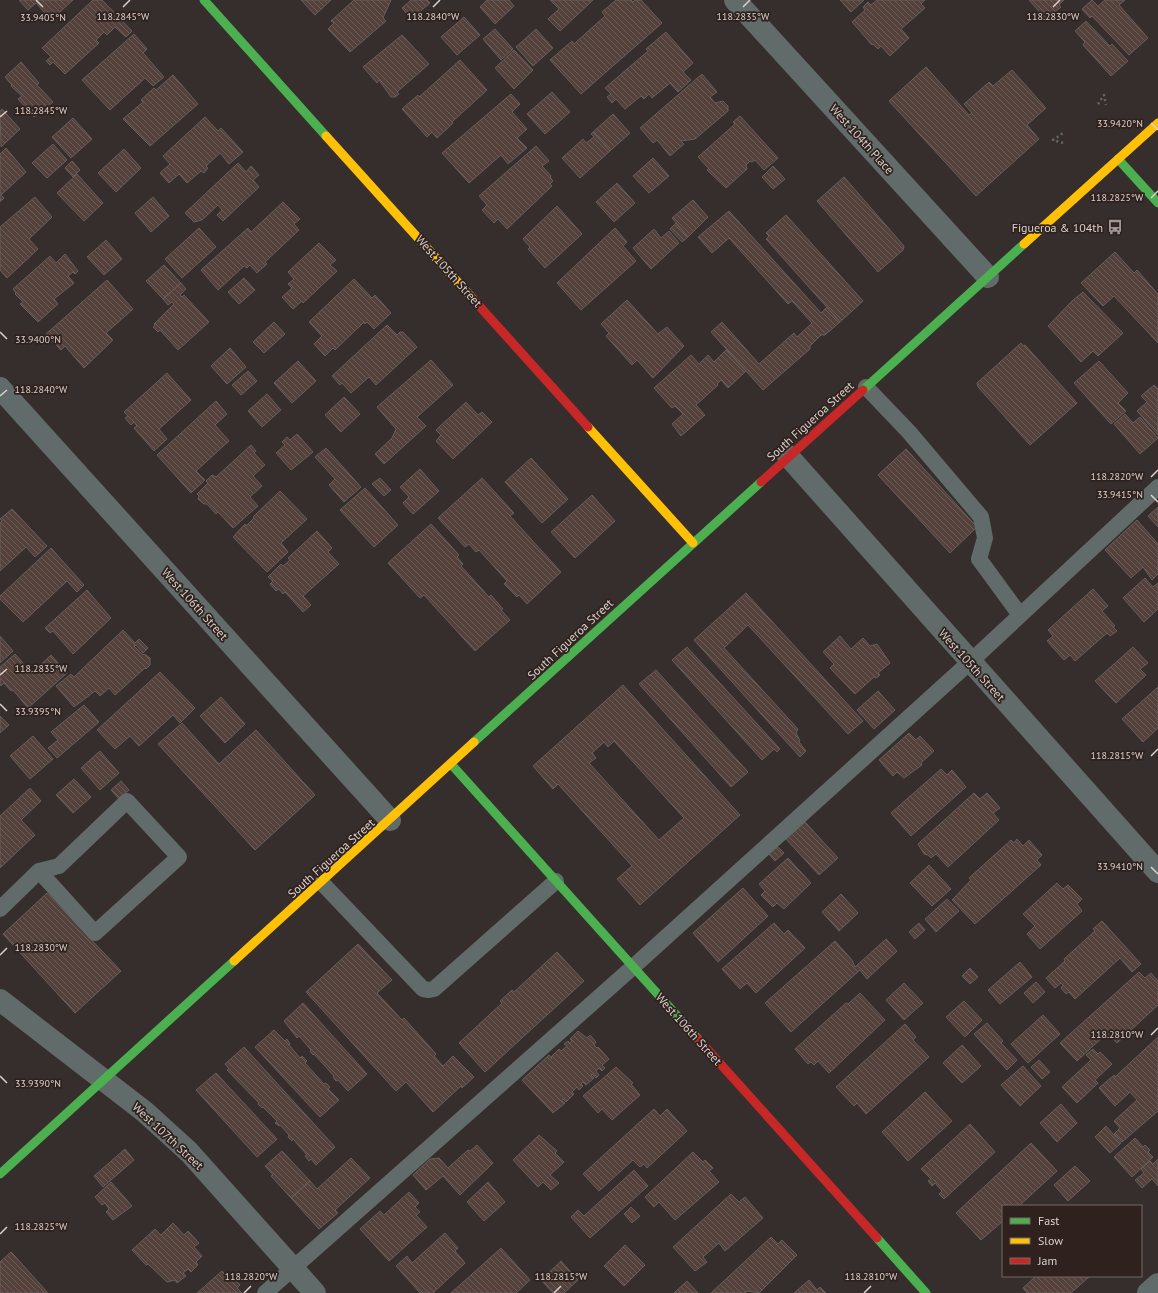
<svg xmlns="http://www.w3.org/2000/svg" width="1158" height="1293" font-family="'PT Sans',sans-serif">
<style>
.building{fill:url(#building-back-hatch);stroke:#655e5c;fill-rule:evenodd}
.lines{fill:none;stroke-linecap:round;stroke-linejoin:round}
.path{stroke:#636765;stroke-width:2.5;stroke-dasharray:2 3;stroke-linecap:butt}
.lane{stroke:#606b6a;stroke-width:16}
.street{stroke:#606b6a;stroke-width:22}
.fast{stroke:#4caf50;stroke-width:9}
.slow{stroke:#ffc107;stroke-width:9}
.jam{stroke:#c62828;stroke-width:9}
.ticks{fill:none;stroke:#dad1ce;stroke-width:1.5}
.labels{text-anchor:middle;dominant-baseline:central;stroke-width:3.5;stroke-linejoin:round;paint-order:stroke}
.street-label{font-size:12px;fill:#dad1ce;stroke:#2f221e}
.poi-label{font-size:12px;fill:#dad1ce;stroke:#2f221e;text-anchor:end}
.ticks-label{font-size:10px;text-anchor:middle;fill:#dad1ce;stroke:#2f221e;stroke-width:3.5;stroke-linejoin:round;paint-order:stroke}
</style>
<defs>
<pattern id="building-back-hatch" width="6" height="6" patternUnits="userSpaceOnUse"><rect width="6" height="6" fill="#54413c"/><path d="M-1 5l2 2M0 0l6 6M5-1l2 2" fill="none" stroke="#6c5b57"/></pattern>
</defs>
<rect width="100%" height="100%" fill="#362e2c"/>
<path class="building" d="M19,0H73L51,20L36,3L28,10Z
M93,0H102L132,31L126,37L115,27L107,35L104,32L96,40L99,43L65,74L53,62L50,65L46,61L51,57L42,48Z
M301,0H331L315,15Z
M354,0H391L383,18L386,21L350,52L328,29L334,23L331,21Z
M411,0H427L430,3L411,19L402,8Z
M487,0H509L514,6L495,24L480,7Z
M550,0H593L560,31L548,19L559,9Z
M616,0H631L633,2L635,0H641L662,23L581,94L550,60L572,41L574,44L605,16L602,12Z
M840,0H864L851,12Z
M877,0H925L921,4L925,8L901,29L909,38L890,56L881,46L878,49L873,44L872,45L852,22L865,10L863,7L868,2L871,5Z
M1029,0H1064L1059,5L1061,7L1055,12L1053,11L1045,18Z
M1092,0L1098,6L1105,0H1125L1119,5L1148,38L1129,55L1092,16L1090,18L1082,9Z
M464,17L480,35L457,55L441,37Z
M1086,21L1110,46L1112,44L1128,61L1111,76L1083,45L1085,42L1075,31Z
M495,29L513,49L501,60L483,39Z
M536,29L553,48L533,66L516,47Z
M666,32L693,63L683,72L691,80L678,92L670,83L652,98L649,94L644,99L641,96L625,109L616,99L612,103L607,97L611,94L605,88L648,51L646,49Z
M134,34L147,49L143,53L164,77L153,86L145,78L110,110L82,80Z
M402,35L429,64L397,92L399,94L395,97H391L379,80L377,83L363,67Z
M514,50L533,70L514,89L495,68Z
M460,60L487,90L452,122L453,123L437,138L432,132L427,137L402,109L418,95L419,97Z
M21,62L39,83L37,85L53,102L34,117L18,99L22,96L11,86L12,85L5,77Z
M926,67L969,115L972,113L964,104L989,82L993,86L1012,70L1046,108L1027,125L1039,139L976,196L889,101Z
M702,74L717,92L710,97L715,103L723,101L728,106V111L695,139L681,141L684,144L670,156L657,140L653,143L640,128Z
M173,75L198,104L150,146L123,119L143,102L141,100L154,88L156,90Z
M552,92L570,112L545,134L527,114Z
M511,94L520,104L512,112L527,129L517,138L527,148L508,164L501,155L469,183L442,153Z
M2,109L20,129L1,147L0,111Z
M613,114L630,133L610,151L593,132Z
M740,116L778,158L764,170L755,160L752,162L750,161L746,165L747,169L726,188L707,170L709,169L698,157L735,124L733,122Z
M205,117L218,131L221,128L243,152L229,164L220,153L206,166L208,168L204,173L201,171L187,183L179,174L169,183L160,173L170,164L163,156Z
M73,118L92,139L71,158L52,137Z
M593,132L610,151L580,178L562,158L583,139L586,143L594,137L591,134Z
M53,144L67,160L47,178L32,163Z
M536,146L549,161L542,166L551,176L550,177L553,181L550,184L552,186L507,229L498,219L494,223L482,210L487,205L479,196Z
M6,148L26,172L1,195L4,198L0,202V154Z
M124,149L141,168L116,192L98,173Z
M653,158L669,176L649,193L633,176Z
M72,161L80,170L73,177L65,168Z
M238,163L246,172L251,166L259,175L253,180L259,187L223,221L217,215L222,210L218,205L202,220L194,222L185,213Z
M773,166L785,179L773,189L762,177Z
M77,174L103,203L84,221L57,193Z
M844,177L904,246L903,250L878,272L817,201Z
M617,183L635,203L614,222L596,202Z
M35,197L52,217L29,239L38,249L7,278L0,270V227Z
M153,197L169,216L151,232L135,213Z
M693,200L708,217L688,237L672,218Z
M283,202L300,219L294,224L299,230L265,262L267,264L257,273L250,265L247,268L244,266L218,290L201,270L248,228L251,232Z
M557,206L582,234L545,268L528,249L530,247L523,239Z
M729,211L821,313L827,307L840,322L825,335H821L810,346V349L763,390L711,332L722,322L759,364L794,333L797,337L812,323L792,301L788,304L729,238L712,253L698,237Z
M786,215L863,301L840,322L766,239L769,236L766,233Z
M676,223L688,237L682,242L670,229Z
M199,228L216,247L182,278L165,259Z
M615,228L627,242L623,246L636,261L581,310L557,283Z
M654,229L661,238L669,231L679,243L651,269L633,248Z
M106,240L122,259L104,275L87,257Z
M319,243L336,260L330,265L337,271L303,303L302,301L293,309L282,297L292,288L288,284L294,279L288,272Z
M1115,252L1134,273L1137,270L1158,294V343L1114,296L1103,306L1081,283Z
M65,254L78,271L75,274L73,272L68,276L74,283L54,299L58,304L38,322L20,304L23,302L15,294L16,293L13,289L50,256L56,263Z
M164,265L181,283L163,299L146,281Z
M244,278L255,290L239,304L228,292Z
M354,279L372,298L375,295L391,313L374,329L367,322L365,324L364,322L335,350L333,348L325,356L314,344L322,336L309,322Z
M107,280L133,309L106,333L113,340L84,368L65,346L61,350L46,334Z
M181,283L186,289L180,295L182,297L184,295L209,322L178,350L160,330L158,332L153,327L155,325L154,324L174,304L172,302L168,305L163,299Z
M1083,292L1123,333L1098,356L1093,351L1081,362L1048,326L1073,300Z
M627,300L658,334L667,327L684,346L653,378L637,360L632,365L606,336L609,333L601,324Z
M274,322L285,334L264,353L253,342Z
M387,325L397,335L400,332H403L417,347L376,385L369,377L351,393L342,383L340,385L332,376Z
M1021,343L1023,346L1025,345L1077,403L1030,445L978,387L977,383Z
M230,348L246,367L227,384L211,366Z
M726,350L746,371L728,388L721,380L717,384L718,385L696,405L705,415L681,436L672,424L683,414L675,406L672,408L654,388L691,355L699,364L708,355L714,362Z
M431,360L453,385L417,417L426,426L384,464L375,454L392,438L396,429L377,407Z
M298,361L316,381L292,403L274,383Z
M1099,361L1128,393L1118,403L1126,411L1111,424L1074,383Z
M248,371L257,381L241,395L232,385Z
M167,373L191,400L159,429L167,439L154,451L134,428L137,426L134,422L131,425L125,418L128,416L124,412Z
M1154,385L1158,389V435L1137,411L1147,402L1141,396Z
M267,394L281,410L262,427L248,411Z
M344,397L360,414L341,432L325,415Z
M216,401L227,414L215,425L229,441L196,471L205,480L191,493L157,455Z
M466,402L478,415L482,412L492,422L453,459L436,441L441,435L436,430Z
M1125,414L1133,423L1140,417L1158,438L1140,454L1114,424Z
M297,434L313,452L291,470L276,453L285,445L282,442L287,437L290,440Z
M251,445L256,451L254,453L265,465L253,476L262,486L250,497L258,506L233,528L218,512L216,514L207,504H204L198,499L199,496L197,494L208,483L206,481L212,475L216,477Z
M326,448L361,487L344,502L329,485L335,479L315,457Z
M906,449L977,527L950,553L878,475Z
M531,458L568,499L542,523L505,482Z
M420,469L439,491L413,514L403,503L409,497L400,487Z
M380,478L391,490L384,496L372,484Z
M482,478L514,513L510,516L561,572L527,604L519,595L517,597L504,584L507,581L479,550L476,552L469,544L465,547L438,518Z
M365,488L398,525L374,547L340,510Z
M280,491L307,519L281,543L288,552L267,572L233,537L245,524L246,526L254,518L253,517Z
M592,495L615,521L575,558L551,532Z
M1158,507V527L1148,516Z
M12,509L47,546L35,557L26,547L0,571V523L2,521L0,519Z
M1137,520L1158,544V574L1152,580L1143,567L1131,578L1105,550Z
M431,524L459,555L457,557L463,564L461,566L489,597L491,595L503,609L501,610L510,620L475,651L424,595L420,598L388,563Z
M317,531L332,548L328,552L339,564L303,596L311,605L303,612L285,592L283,594L279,589L276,591L270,584L273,581L268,577L281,564L283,566L290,560L288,558Z
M51,548L84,585L77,592L67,581L23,622L0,599V596Z
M1145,578L1153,587L1158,583V609L1144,622L1123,598Z
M1093,589L1108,606L1102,611L1115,626L1113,627L1117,631L1110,636L1107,633L1075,661L1070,655L1064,660L1047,641L1053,636L1048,630Z
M87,590L111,618L73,654L53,631L50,633L45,628Z
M746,593L863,721L848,734L748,625L724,648L798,729L796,733L800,741L799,742L806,751L800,757L694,640Z
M123,630L135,643L139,639L148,648L143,653L136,645L134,646L142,654L146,655L150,658V665L146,669L145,668L115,695L109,688L100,696L95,691L74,707L56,686L71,674L74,677Z
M0,636L13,651L0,663Z
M840,636L851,649L863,638L870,646L877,644L890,663L878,673L880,675L876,678L874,677L855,694L830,668L834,664L823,652Z
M687,647L780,749L777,752L774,749L762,760L672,660Z
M1133,647L1148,663L1140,669L1146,675L1116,703L1095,681Z
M15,654L32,673L51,655L67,673L28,708L13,690L11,691L4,683L1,686L0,684V667Z
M656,670L748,772L731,787L639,684Z
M160,672L195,708L180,723L173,715L139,746L130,736L115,749L97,730Z
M623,685L740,815L640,905L617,879L632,866L558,784L553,789L533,766ZM614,741L684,818L659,840L589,763L596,758L592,753L604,742L608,747Z
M1158,687V728L1143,742L1122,719Z
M878,691L895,710L874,729L857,710Z
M221,697L245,724L225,743L200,716Z
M84,705L99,722L57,758L48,748L58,740L51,732Z
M0,716L9,725L0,733Z
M182,723L219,764L256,730L315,795L255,850L158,744Z
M909,733L916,740L920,736L934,751L921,763L922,765L904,778L897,772L893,776L879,760Z
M33,736L53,759L30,779L10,756Z
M100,751L119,773L100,790L81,768Z
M941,769L947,775L952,770L966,787L911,836L891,813Z
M74,779L91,797L73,813L56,795Z
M121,781L129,790L119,799L111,790Z
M30,788L41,801L21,820L35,835L0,868V816Z
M974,793L980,799L987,793L1000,808L993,813L999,820L948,867L936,854L931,858L928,855L924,854L918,844Z
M805,822L838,858L819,875L786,839Z
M1017,839L1023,846L1029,840L1042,855L1037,860L1041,865L975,924L952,900L971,880L969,878L1011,840L1014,843Z
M775,844L784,853L775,861L767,852Z
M788,858L811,883L784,909L777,903L773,907L761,895L765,891L759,884Z
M929,865L951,889L932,906L910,883Z
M1057,883L1063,889L1068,885L1082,899L1077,904L1082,911L1040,949L1027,934L1035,926L1023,914Z
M743,888L768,916L718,962L693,933Z
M47,893L121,971L75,1013L3,934Z
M841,894L858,913L839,931L822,912Z
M947,899L959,911L936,932L925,919Z
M1102,921L1141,964L1132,972L1120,958L1075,999L1069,992L1066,994L1061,988L1063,985L1061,983L1055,988L1046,978L1065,961L1064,959L1095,931L1093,929Z
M774,923L784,934L788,930L805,948L756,993L747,983L740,989L722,969Z
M919,923L925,930L915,939L909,932Z
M886,939L897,951L867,979L860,970L791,1032L765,1003L835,941L852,960L855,967Z
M358,944L392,980L377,993L402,1020L404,1018L436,1054L434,1056L443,1066L453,1056L474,1077L462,1088L461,1086L433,1112L406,1082L396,1091L306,992Z
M557,952L584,981L485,1072L459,1043L502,1003L500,1001L512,990L514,992Z
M1020,962L1032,977L1000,1004L988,990Z
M970,968L978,977L970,984L962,976Z
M1139,972L1145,978L1151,973L1158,981V1005L1117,1043L1111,1037L1109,1039L1105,1035L1077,1061L1060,1043Z
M1036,982L1045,992L1033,1003L1024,993Z
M904,983L923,1003L904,1020L886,1000Z
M860,993L885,1020L829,1073L818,1061L814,1065L811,1062L808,1064L795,1049L846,1003L848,1004Z
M964,1001L982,1020L965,1037L946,1017Z
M303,1003L367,1074L348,1091L338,1080L336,1081L333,1077L334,1076L314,1054L313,1055L310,1051L311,1050L299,1036L297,1038L284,1021Z
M1043,1015L1060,1034L1028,1063L1011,1044Z
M987,1023L1003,1041L1001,1043L1017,1060L1007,1070L974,1034Z
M905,1024L916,1037L913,1040L929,1057L866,1114L857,1103L854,1106L836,1087Z
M274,1030L285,1041L287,1039L290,1044L289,1045L300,1058L302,1056L307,1061L305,1063L324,1084L326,1083L330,1087L328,1089L339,1100L320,1117L255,1047Z
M578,1031L587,1038L590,1035L596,1042L594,1045L597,1048L598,1047L609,1059L602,1065L605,1068L602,1071L599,1068L596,1071L599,1075L596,1078L592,1074L591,1075L594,1078L586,1085L583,1082L581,1084L583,1086L579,1090L577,1087L572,1092L574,1094L566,1102L563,1099L562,1101L565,1103L553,1113L522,1080L549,1055L552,1059L551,1057L559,1049L561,1051L567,1046L564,1044L568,1041L570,1043L572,1041L570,1039Z
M1158,1037V1111L1122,1142L1114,1134L1120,1128L1114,1121L1137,1100L1130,1092L1115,1106L1099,1088L1114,1075L1115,1077Z
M962,1045L981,1066L962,1083L943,1063Z
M244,1047L335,1147L316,1165L311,1159L309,1161L305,1156L307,1155L293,1139L292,1141L288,1137L289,1135L280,1125L279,1126L275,1123L277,1121L263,1107L262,1108L258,1104L259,1103L227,1070L229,1069L225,1064Z
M1093,1049L1098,1054L1100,1052L1112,1064L1095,1080L1098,1083L1077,1103L1062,1087L1091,1060L1086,1055Z
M1039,1060L1050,1072L1042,1079L1031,1067Z
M1023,1066L1041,1086L1020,1106L1001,1085Z
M616,1067L633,1083L631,1084L640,1095L612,1120L602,1109L598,1113L583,1096Z
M216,1073L277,1139L257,1157L196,1090Z
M925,1092L952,1121L908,1161L882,1132Z
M1061,1104L1077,1123L1057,1142L1040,1123Z
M654,1109L660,1116L667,1109L687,1131L647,1168L644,1164L640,1167L633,1160L599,1191L583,1174Z
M970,1124L995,1152L944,1199L939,1194L942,1191L935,1183L932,1186L928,1181L931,1179L921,1169Z
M1106,1126L1121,1143L1110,1153L1095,1137Z
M539,1135L557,1151L555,1153L564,1162L550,1175L559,1183L551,1190L543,1182L538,1187L513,1160Z
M1135,1138L1143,1147L1145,1145L1150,1150L1148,1152L1153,1157L1132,1177L1114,1157Z
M1031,1143L1057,1171L1019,1206H1003V1221L981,1240L956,1213Z
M477,1145L493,1163L460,1195L443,1176L426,1190L413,1175L430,1159L439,1158L448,1168L468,1150L470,1151Z
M125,1149L134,1160L103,1187L94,1176Z
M282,1151L310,1181L291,1198L271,1176L273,1175L265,1166Z
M693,1152L703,1162L705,1160L713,1168L709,1171L719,1182L675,1220L659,1202L654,1207L645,1197Z
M351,1158L370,1178L335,1210L338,1213L319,1229L291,1198L310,1181L317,1189Z
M1158,1159V1186L1152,1179L1142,1188L1135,1180L1144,1173L1141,1169L1150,1161L1153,1164Z
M1075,1166L1090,1181L1068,1201L1054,1185Z
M634,1170L648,1186L590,1238L571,1217L578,1210L584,1216Z
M111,1182L132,1206L113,1220L106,1212L109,1209L105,1203L102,1205L95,1197Z
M488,1182L505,1202L484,1221L467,1202Z
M409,1192L419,1203L415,1207L420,1212L416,1215L427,1227L389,1261L360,1229L380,1211L384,1215Z
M731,1194L739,1202L745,1197L763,1218L725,1251L719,1243L703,1257L707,1262L695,1271L673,1247Z
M631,1207L640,1216L632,1223L624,1214Z
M173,1223L184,1235L188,1231L199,1243L194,1247L202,1256L196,1262L198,1265L191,1272L188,1269L183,1273L186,1276L177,1283L175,1280L167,1282L148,1264L146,1265L132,1250L155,1229L161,1235Z
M445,1233L458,1248L455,1251L465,1263L433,1293H420L396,1266L407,1256L412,1263Z
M771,1237L778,1244L782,1240L797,1255L759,1293L747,1291L745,1293H711Z
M625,1245L645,1265L624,1286L604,1266Z
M501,1248L530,1280L516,1293H451Z
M11,1252L13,1254L48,1293H0V1262Z
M561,1261L578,1280L564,1293H553L541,1280Z
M222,1271L231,1281L234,1278L240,1285L237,1288L242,1293H197Z
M1036,1276H1090L1071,1293H1027L1023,1288Z
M809,1280L817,1290L820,1287L826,1293H794Z
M687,1281L698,1293H674Z"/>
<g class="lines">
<path class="path" d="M1098,104L1104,95L1106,105
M1063,143L1053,140L1063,133"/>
<path class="lane" d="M866,387L909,432L981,517L985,538L979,559L1020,615
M322,883L423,989L429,990L434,989L556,881
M0,909L39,871L59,866L127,801L179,857L95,933L39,871
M265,1293L633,967L970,662L1158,487"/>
<path class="street" d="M735,0L988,277
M0,388L390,820
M788,456L1158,872
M0,1000L145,1112L189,1152L315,1293
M1148,1293L1158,1284"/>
<path class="fast" d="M204,0L326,136
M1118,159L1158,203
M863,390L1024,244
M474,742L761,482
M451,764L698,1039
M0,1174L234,961
M877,1238L926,1293"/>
<path class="slow" d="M326,136L473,299
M1024,244L1158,123
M588,427L693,543
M234,961L474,742"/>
<path class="jam" d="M473,299L588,427
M761,482L863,390
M698,1039L877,1238"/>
</g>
<path class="ticks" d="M36,0L43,7M123,7L130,0M433,7L440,0M743,7L750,0M1053,7L1060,0M0,117L7,111M1151,123L1158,130M1151,198L1158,191M0,332L7,339M0,396L7,390M1151,477L1158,470M1151,495L1158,502M0,675L7,669M0,704L7,711M1151,756L1158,749M1151,867L1158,874M0,955L7,948M1151,1035L1158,1028M0,1076L7,1083M0,1234L7,1227M244,1293L251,1286M554,1293L561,1286M864,1293L871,1286"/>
<defs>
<g id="bus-bare" transform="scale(1.2)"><path d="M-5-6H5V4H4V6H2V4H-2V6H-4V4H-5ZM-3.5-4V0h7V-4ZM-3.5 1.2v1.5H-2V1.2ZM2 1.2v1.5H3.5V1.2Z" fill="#a19895" stroke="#2f221e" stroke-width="2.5" paint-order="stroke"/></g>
</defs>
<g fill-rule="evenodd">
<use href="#bus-bare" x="1115" y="227"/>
</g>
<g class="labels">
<g class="street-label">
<text transform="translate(862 139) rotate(48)">West 104th Place</text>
<text transform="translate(449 271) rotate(48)">West 105th Street</text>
<text transform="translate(810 421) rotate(-42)">South Figueroa Street</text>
<text transform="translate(195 604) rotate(48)">West 106th Street</text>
<text transform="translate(570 639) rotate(-43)">South Figueroa Street</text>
<text transform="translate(972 665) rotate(48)">West 105th Street</text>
<text transform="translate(331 858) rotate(-42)">South Figueroa Street</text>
<text transform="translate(689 1029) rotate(48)">West 106th Street</text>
<text transform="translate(168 1136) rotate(43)">West 107th Street</text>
</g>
<g class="poi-label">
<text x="1103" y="227">Figueroa &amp; 104th</text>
</g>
</g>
<g class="ticks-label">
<text x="123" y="20">118.2845°W</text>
<text x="433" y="20">118.2840°W</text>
<text x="743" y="20">118.2835°W</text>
<text x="1053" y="20">118.2830°W</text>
<text x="43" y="21">33.9405°N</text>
<text x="41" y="114">118.2845°W</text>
<text x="1120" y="127">33.9420°N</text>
<text x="1117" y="201">118.2825°W</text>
<text x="38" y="343">33.9400°N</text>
<text x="41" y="393">118.2840°W</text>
<text x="1117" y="480">118.2820°W</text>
<text x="1120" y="498">33.9415°N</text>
<text x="41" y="672">118.2835°W</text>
<text x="38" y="715">33.9395°N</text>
<text x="1117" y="759">118.2815°W</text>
<text x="1120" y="870">33.9410°N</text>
<text x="41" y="951">118.2830°W</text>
<text x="1117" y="1038">118.2810°W</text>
<text x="38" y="1087">33.9390°N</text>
<text x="41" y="1230">118.2825°W</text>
<text x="251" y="1280">118.2820°W</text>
<text x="561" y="1280">118.2815°W</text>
<text x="871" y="1280">118.2810°W</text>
</g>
<rect x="1002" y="1205" width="140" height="72" fill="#2f221e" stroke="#736864"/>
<rect x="1010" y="1218" width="20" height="6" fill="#4caf50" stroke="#736864"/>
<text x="1038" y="1225" font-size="12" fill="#dad1ce">Fast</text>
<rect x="1010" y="1238" width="20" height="6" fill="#ffc107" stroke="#736864"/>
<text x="1038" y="1245" font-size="12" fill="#dad1ce">Slow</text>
<rect x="1010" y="1258" width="20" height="6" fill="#c62828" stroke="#736864"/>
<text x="1038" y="1265" font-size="12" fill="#dad1ce">Jam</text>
</svg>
